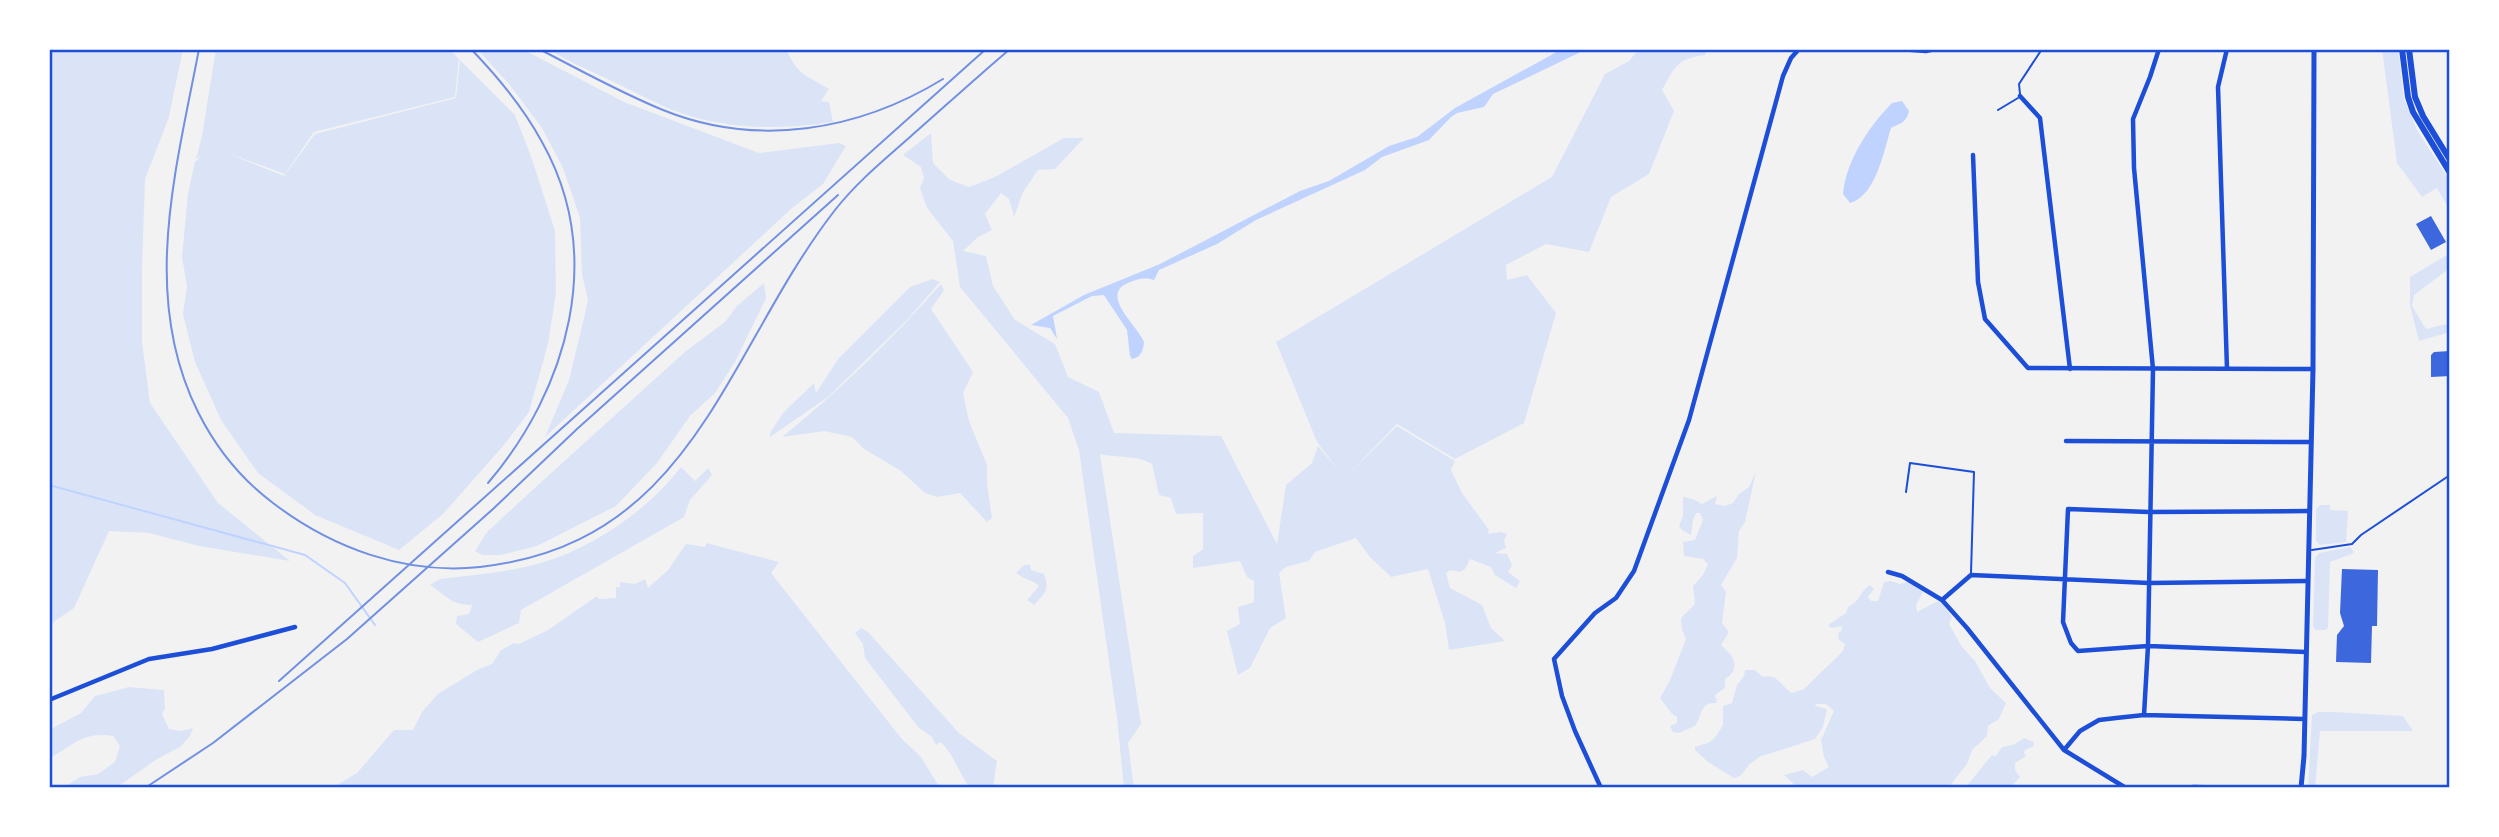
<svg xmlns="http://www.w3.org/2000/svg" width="2499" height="837" font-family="'DM Sans',sans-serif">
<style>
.green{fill:#dbe4f7}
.water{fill:#bfd3fe}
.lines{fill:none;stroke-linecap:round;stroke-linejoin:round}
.stream{stroke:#bfd3fe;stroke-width:2}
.building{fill:#3d67dc}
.service{stroke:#1d4ed8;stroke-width:2}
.minor{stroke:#1d4ed8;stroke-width:4.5}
.secondary{stroke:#1d4ed8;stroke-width:5}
.primary{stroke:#1d4ed8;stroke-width:6}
.rail{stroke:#7290e2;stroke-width:2}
.neatline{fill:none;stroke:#1d4ed8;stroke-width:2.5}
</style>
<rect width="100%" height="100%" fill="#f2f2f2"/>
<path class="green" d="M49,49H183L169,117L145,179L142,269V342L150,403L218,503L290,561L199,546L149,533L109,531L74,608L49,625Z
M216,49H449L459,59L455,97L314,132L285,174L227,153L284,176L315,134L456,98L460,60L515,115L533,162L555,231L556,293L548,344L529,412L504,445L443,514L399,550L315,515L258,473L221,420L195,362L183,314L187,286L182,257L188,193L195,162L201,156L196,159L202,136Z
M477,49H522L624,102L759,153L839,143L846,146L823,184L791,209L545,437L569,380L588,301L582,274L580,218L563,168L542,128L509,84Z
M548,49H786C799,77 805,74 829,89L821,101L829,102L833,122C782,130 728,130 678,112C658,105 639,94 620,85C596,73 570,63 548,49Z
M1639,49H1707L1705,55C1676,59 1675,67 1662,90L1674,111L1649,174L1611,197L1589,252L1546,244L1506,265L1507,280L1527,275L1556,313L1524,423L1455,459L1397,424L1345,478L1397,426L1455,461L1451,470L1462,493L1489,530L1488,534L1500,532L1507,534L1504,541L1506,548L1495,553L1507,554L1512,565L1508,572L1520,581L1516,588L1495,575L1491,567L1470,559L1465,569L1460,572L1450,570L1446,573L1450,588L1482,605L1491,628L1505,641L1449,650L1445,623L1428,569L1391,577L1370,557L1356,538L1315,552L1309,561L1286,567L1279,573L1286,618L1270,628L1250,668L1238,675L1227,631L1240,624L1238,607L1254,602V581L1247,577L1240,561L1193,568V556L1203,549V513L1176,514L1171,498L1159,495L1152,464C1137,455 1117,458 1100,454L1141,724L1128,743L1134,788H1124L1117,718L1079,450L1068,418L960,287L953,241L927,208L920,188L924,178L921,167L903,155L931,133L933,163L950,180L969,187L995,177L1064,138H1084L1055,169L1038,170L1023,192L1014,217L1009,199L1001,193L985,214L992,230L978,237L963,251L986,256L993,286L1015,320L1055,344L1068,377L1099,392L1114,433L1221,436L1277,544L1286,485L1312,463L1318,446L1338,470L1317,442L1276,342L1552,177L1605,74L1629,61Z
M2382,49H2398L2404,99L2417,130L2450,181V211L2437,188L2422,197L2397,163Z
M2450,253V268L2414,295L2412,306L2426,329L2450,323V332L2419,341L2410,306V277Z
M933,279L940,282L907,320L828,397L770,437V433L783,413L814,383L816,393L839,358L910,287Z
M764,283L766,298L735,362L715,393L690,416L657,463L616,506L537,546L501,555H482L475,551L487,532L539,484L686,351L725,322L737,306Z
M941,284L944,290L931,309L973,372L963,393L969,421L987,465V484L992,518L987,522L960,493L937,497L925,493L901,471L864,449L852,437L824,431L782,437C839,391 892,339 941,284Z
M681,467L695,481L708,468L712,475L690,500L684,517L521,610L519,623L478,642L456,624L457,616L469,614L472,605C451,605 447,596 430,585L440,579C473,575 509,572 541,563C594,547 647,511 681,467Z
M1756,472L1745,522L1739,531L1737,558L1721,585L1726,592L1722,623L1729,632L1721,645C1734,656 1742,668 1725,679V688L1715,695L1717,703C1699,702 1703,715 1695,726L1679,733L1673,732L1670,726L1677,723V717L1672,714L1660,698L1670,680L1686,639L1682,630L1681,618L1695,604L1693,586L1703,575L1708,564L1703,559L1684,556L1683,542L1695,540L1703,520L1700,513H1696L1693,520L1691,535L1682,530L1679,526L1683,516V497L1693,499L1702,504L1717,496L1715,504L1725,506L1733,503L1739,494L1749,487Z
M2330,505V510L2348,511L2346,542L2320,545L2316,541V509L2320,505Z
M706,543L779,562L771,573L901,738L921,757L940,788H332L357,773L394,730H413L422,712L438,694L477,670L492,664L501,650L514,643L519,644L548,630L597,596L599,599L616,598V587H620V582L635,584L645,579L648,588L668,570L686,544L705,547Z
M2350,547L2354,552L2352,554L2330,562L2328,628L2325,630H2316L2313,627L2315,558L2319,553Z
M1024,565H1030L1031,570L1044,574C1050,592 1045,592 1034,605L1027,600L1039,586C1033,580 1025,580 1016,573Z
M1891,581L1900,584L1908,582L1923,592L1916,605L1917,612L1936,602L1941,601L1952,617L1949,624L1962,647L1975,661L1990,688L2006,703L1999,719L1988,726L1987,736L1972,750L1967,764L1948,788H1798L1784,775L1803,770L1812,777L1829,767L1824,757L1821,740L1834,711L1826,704H1816L1815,706L1827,709L1823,727L1815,739L1759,757L1750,764L1740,776L1734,778L1708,762L1695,750V747L1710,742L1717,735L1723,725V706L1732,703L1737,685L1744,676L1745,670H1755L1763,677C1778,673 1781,687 1792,693L1804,689L1843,651L1845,644L1839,640L1838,633L1841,632L1842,626L1831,628L1828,625L1846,613L1848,607C1859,602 1861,590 1870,585L1874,589L1868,597L1871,601H1878L1884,582Z
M861,628L868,632L959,733L997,761L993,788H969L950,753L941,742L936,745L932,737L919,728L865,658L863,644L855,633Z
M129,687L164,690L165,708L162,714L169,729L181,731L193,728L190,736L180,747L157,759L116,788H63L80,777L98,774L115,762L120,746L113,736C82,731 74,746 49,758V730L81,713L95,696Z
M2333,712L2403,716L2413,731H2320L2315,788H2308L2312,715L2318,712Z
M2024,738L2034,742V746L2025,750L2024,753L2026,756L2015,763V770L2020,777L2010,788H1965L1992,755L1996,756L2002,747L2013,745Z"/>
<path class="water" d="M1562,49H1587L1493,94L1484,107L1457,113L1451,117L1429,140L1382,157L1365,170L1256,220L1217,244L1159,270L1154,280C1144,277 1137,279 1128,283C1099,295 1138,326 1144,342C1143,350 1142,357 1132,359L1130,356L1127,330L1104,295L1092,296L1053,316L1057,339L1050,328L1031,325L1084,295L1160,264L1300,191L1329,181L1389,146L1417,137L1455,108Z
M1902,101L1909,111C1906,123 1901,123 1891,128C1884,150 1876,196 1850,203L1843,194C1846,161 1869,126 1892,103Z"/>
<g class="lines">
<path class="stream" d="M49,485L305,555L345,583L375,625"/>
</g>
<path class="building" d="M2431,216L2446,242L2431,250L2416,224Z
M2450,351V376L2431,377V355L2434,352Z
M2342,569L2378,570L2377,626H2372L2371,663L2336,662L2337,635L2344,626L2340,613Z"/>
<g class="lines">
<path class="service" d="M2020,94L2019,84L2042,49
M1998,110L2018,98
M1906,492L1910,463L1974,472L1971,573
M2312,550L2352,544L2361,535L2450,475"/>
<path class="minor" d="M1899,49L1926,51L1935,49
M2227,49L2218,87L2227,369
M2020,96L2040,118L2070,369
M1973,155L1978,282L1985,319L2028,368L2313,369
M2066,441L2311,442
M1888,572L1902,576L1942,600L1967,628L2064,750L2126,788
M1942,600L1971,575L2149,583L2308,581
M2306,652L2148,646L2078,651L2071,643L2063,622L2068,509L2149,512L2309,511
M49,700L149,659L212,649L295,627
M2144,715L2148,646L2153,369L2134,168L2133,119L2150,77L2159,49
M2064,750L2080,731L2099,720L2116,718L2144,715L2304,719
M2193,787L2240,788
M1601,788L1575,731L1562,696L1554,659L1595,613L1616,598L1634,571L1689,420L1783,76L1791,58L1799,49"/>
<path class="secondary" d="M2301,788L2304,756L2313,369L2314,49"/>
<path class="primary" d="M2402,49L2408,97L2413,112L2450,173
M2409,49L2415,97L2423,116L2450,160"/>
<path class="rail" d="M199,49C176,170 140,296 198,412C216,448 241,479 273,503C332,548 405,575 480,567C695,543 724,353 835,210C857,182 884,160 910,137C943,108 976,78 1010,49
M471,49C498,77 523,107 542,142C606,256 568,389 488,483
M539,49C580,70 621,93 663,110C757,148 858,131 943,79
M279,681L986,49
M145,788L213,743L347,639L493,509L577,429L838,195"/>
</g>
<rect width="2499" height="837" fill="none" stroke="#ffffff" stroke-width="102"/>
<rect x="51" y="51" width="2397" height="735" class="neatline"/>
</svg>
